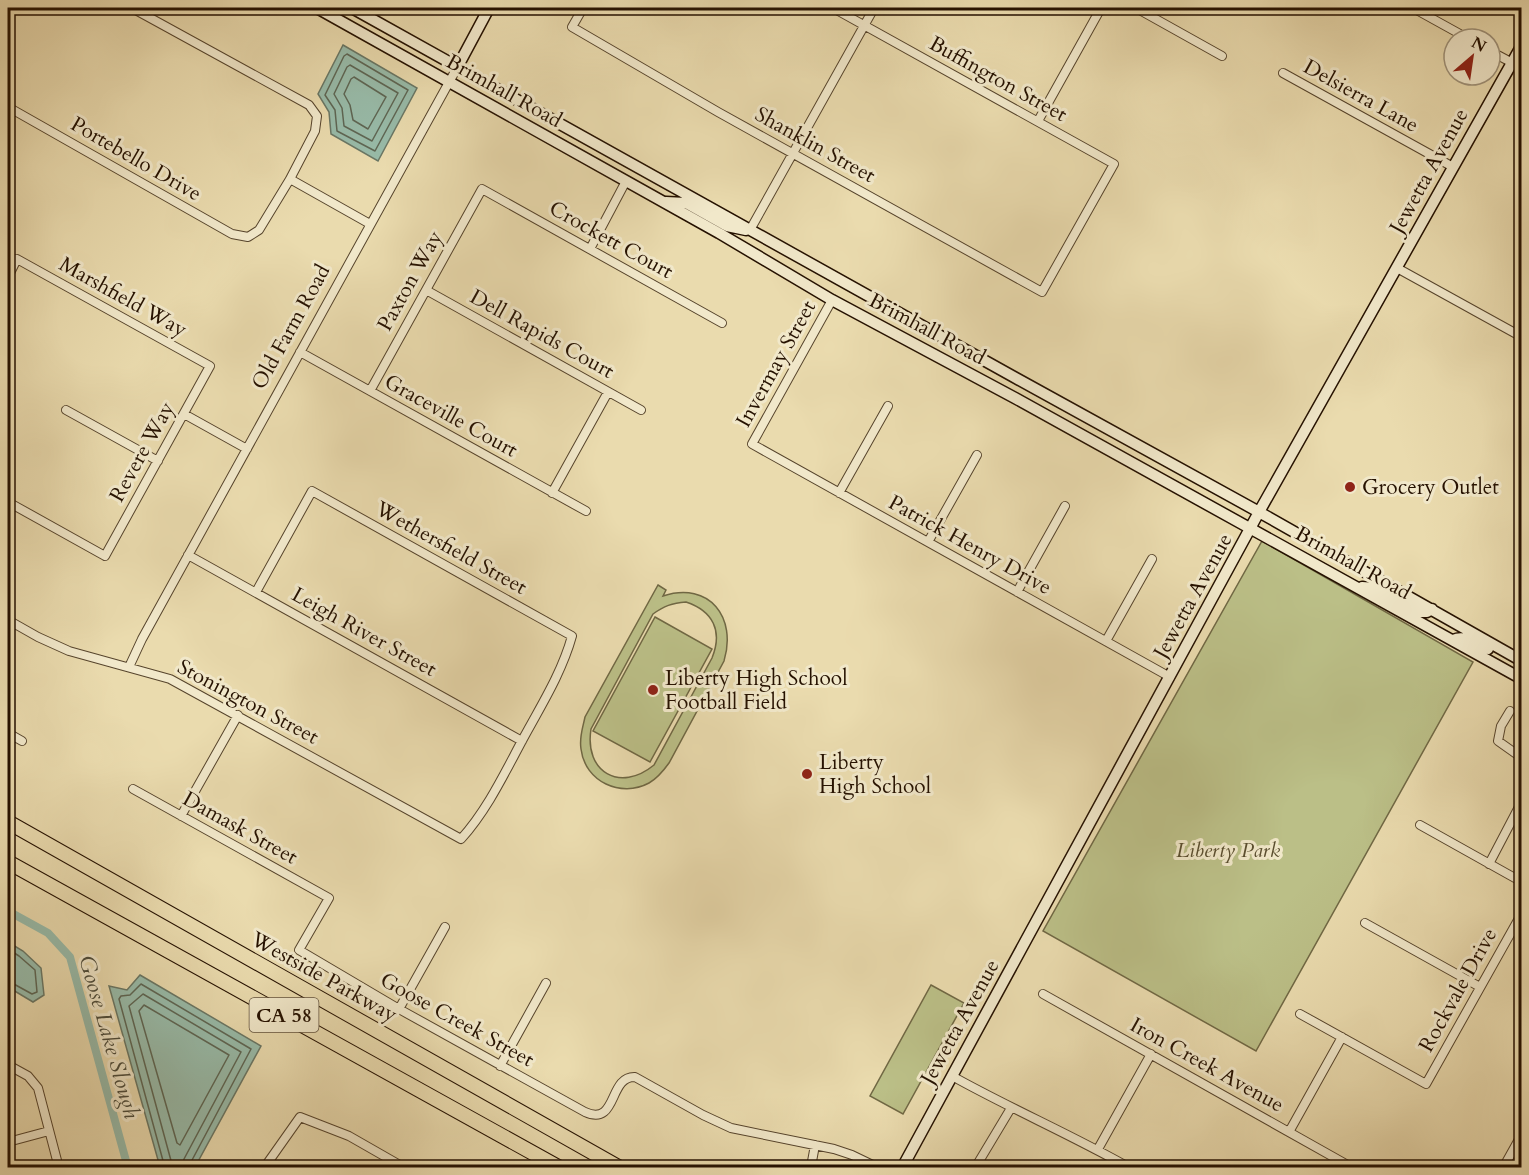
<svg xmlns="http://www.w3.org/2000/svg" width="1529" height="1175" font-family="Cardo,serif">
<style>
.green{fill:#bbbf87;stroke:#706844;stroke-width:1.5;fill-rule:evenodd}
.water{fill:#98bba9;stroke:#6a7765;stroke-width:1.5}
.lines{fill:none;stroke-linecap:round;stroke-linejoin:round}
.shore{stroke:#5e6654;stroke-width:1.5}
.canal{stroke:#98bba9;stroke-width:8}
.street-casing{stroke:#56442c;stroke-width:10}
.secondary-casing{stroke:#251100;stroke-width:13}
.highway-casing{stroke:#251100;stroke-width:16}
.street{stroke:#f1e8ca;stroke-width:8}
.secondary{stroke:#f1e8ca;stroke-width:10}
.highway{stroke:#eadbae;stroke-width:14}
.poi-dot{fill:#8f2418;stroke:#f1e8ca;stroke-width:2}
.labels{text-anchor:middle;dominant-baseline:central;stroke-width:6;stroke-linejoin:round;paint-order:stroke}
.shield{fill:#f1e8ca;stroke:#62523d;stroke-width:1.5}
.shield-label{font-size:20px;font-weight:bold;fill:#251100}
.street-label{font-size:21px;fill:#251100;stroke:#f1e8ca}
.poi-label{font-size:21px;fill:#251100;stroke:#f1e8ca;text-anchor:start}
.park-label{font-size:21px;font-style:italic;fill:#5a4e2f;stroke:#f1e8ca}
.water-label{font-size:22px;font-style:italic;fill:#4d4c3b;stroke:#f1e8ca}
</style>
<rect width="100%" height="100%" fill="#eadbae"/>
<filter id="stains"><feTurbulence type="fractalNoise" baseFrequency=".00333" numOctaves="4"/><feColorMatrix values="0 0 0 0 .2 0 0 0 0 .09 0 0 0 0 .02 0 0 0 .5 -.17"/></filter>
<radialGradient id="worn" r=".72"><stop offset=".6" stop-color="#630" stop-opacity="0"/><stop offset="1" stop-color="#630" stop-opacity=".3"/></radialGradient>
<path class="green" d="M1262,541L1473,662L1256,1051L1043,931Z
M658,585L666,590L663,596C710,581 737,618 724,661L669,763C664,770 658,778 649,783C621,798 585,782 581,749C579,737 583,727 585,717ZM686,602C713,611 723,631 712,658L654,765C620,793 584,772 591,729L653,614C664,606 672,603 686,602Z
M655,617L712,649L650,762L593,731Z
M931,985L964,1003L903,1114L870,1096Z"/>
<path class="water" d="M343,45L417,88L378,161L331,134L329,112L318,94Z
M8,942L23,951L41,968L44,995L33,1002L8,987Z
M140,975L261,1046L195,1167H160L109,986L127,990Z"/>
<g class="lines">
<path class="shore" d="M347,54L408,90L375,151L337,131L335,110L325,95L344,56Z
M350,65L398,93L372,141L344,126L342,108L334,94L347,67Z
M354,77L386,97L368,129L353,120L350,105L344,94L351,79Z
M8,949L19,956L35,970L37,992L32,994L12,983H8
M144,1005L229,1055L180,1145L177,1143L139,1011Z
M165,1168L119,999L121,996L130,995L141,984L251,1049L191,1162L190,1168
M173,1168L129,1006L143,994L241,1052L184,1159L182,1168"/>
<path class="canal" d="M8,911L48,933L70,957L128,1168"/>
<g class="street-casing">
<path id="street" d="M583,8L572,27L718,112L1042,292L1114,164L833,8
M1136,8L1222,56
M1413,8L1469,39
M1490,51L1522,68
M1283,73L1453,167
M8,107L232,234L248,237L259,230L290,179L315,131L317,116L309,105L132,8
M1038,121L1101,8
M290,179L370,224
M750,230L874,8
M590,249L626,181
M1397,268L1522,337
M8,277L17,259L210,366L105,556L8,502
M426,290L641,410
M832,300L752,444L1170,677
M300,352L586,511
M370,391L482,189L722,323
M66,410L158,461
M184,414L247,449
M552,493L608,392
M839,493L888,406
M928,542L977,455
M188,555L522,741
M1017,592L1065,506
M8,620L38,637L69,651L170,679L461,839C488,809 505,772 524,737C542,704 562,672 572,636L312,491L256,592
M1106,641L1152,559
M129,667L142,639L458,66
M1510,711L1501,726L1498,741L1522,758
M8,733L22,741
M133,789L329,898L299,950L399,1009L585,1112C618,1127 608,1076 635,1077L703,1115L731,1128L834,1149L852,1155L879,1168
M181,816L238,715
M1420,825L1522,882
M1489,864L1522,801
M1365,923L1480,987
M1043,994L1353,1168
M399,1009L445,927
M1300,1014L1426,1084L1522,913
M8,1065L28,1076L38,1088L59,1168
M500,1066L546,983
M952,1076C1011,1109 1072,1135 1130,1168
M1289,1132L1342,1037
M8,1142L49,1131
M1098,1149L1151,1054
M811,1167L815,1145
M264,1168L300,1117L349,1136L405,1168
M975,1168L1011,1108
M1503,1168L1522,1134"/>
</g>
<g class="secondary-casing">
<path id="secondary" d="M317,8L719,233L832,300L1015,398L1522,679
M352,8L1014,377L1259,512L1522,661
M458,66L489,8
M666,202L686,203L727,226L746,230
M1362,587L1375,588L1419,612H1427L1432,609
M1453,640C1465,634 1477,644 1488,649
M902,1168L1259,512L1522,45"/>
</g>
<g class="highway-casing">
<path id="highway" d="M8,822L620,1168
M8,862L560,1168"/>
</g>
<use href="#street" class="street"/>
<use href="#secondary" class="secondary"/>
<use href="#highway" class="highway"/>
</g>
<g class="poi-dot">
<circle cx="1350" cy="487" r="6"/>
<circle cx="653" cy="690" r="6"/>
<circle cx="807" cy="774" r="6"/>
</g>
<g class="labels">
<rect class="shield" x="249.5" y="998" width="69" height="34" rx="4.5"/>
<g class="shield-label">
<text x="284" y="1015">CA 58</text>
</g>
<g class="street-label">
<text transform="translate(998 79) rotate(29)">Buffington Street</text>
<text transform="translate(504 91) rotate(29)">Brimhall Road</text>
<text transform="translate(1361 96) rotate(29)">Delsierra Lane</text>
<text transform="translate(815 145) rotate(29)">Shanklin Street</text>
<text transform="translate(136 159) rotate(30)">Portebello Drive</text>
<text transform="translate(1429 171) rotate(-61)">Jewetta Avenue</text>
<text transform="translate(611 240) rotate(29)">Crockett Court</text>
<text transform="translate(410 281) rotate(-61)">Paxton Way</text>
<text transform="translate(123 297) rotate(29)">Marshfield Way</text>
<text transform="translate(291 327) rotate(-61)">Old Farm Road</text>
<text transform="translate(927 329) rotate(28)">Brimhall Road</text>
<text transform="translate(542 334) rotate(29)">Dell Rapids Court</text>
<text transform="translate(776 364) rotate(-61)">Invermay Street</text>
<text transform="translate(451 416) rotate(29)">Graceville Court</text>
<text transform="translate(142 452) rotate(-61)">Revere Way</text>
<text transform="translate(970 545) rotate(29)">Patrick Henry Drive</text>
<text transform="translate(451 548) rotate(29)">Wethersfield Street</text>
<text transform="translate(1353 563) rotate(29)">Brimhall Road</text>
<text transform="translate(1193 596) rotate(-61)">Jewetta Avenue</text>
<text transform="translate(364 632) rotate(29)">Leigh River Street</text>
<text transform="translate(248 702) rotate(28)">Stonington Street</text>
<text transform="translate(240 828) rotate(29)">Damask Street</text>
<text transform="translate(324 977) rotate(29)">Westside Parkway</text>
<text transform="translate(1458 990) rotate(-61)">Rockvale Drive</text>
<text transform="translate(457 1020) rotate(29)">Goose Creek Street</text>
<text transform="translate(960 1022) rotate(-61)">Jewetta Avenue</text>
<text transform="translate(1207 1065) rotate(29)">Iron Creek Avenue</text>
</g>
<g class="poi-label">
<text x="1362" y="487">Grocery Outlet</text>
<text x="665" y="678">Liberty High School<tspan x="665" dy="24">Football Field</tspan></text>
<text x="819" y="762">Liberty<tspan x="819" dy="24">High School</tspan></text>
</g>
<g class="park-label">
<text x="1228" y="850">Liberty Park</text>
</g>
<g class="water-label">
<text transform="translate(109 1037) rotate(74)">Goose Lake Slough</text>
</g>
</g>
<rect width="1529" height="1175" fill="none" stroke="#eadbae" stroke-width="30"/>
<rect x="9" y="9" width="1511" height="1157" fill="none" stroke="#251100" stroke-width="3"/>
<rect x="15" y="15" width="1499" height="1145" fill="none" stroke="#251100" stroke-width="1.5"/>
<g transform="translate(1472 57) rotate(29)"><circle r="28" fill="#f1e8ca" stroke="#9f9279" stroke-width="1.5"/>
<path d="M0-4.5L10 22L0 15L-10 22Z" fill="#8f2418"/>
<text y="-9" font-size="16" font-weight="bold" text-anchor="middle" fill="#251100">N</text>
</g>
<rect width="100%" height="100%" filter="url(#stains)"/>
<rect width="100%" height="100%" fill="url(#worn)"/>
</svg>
